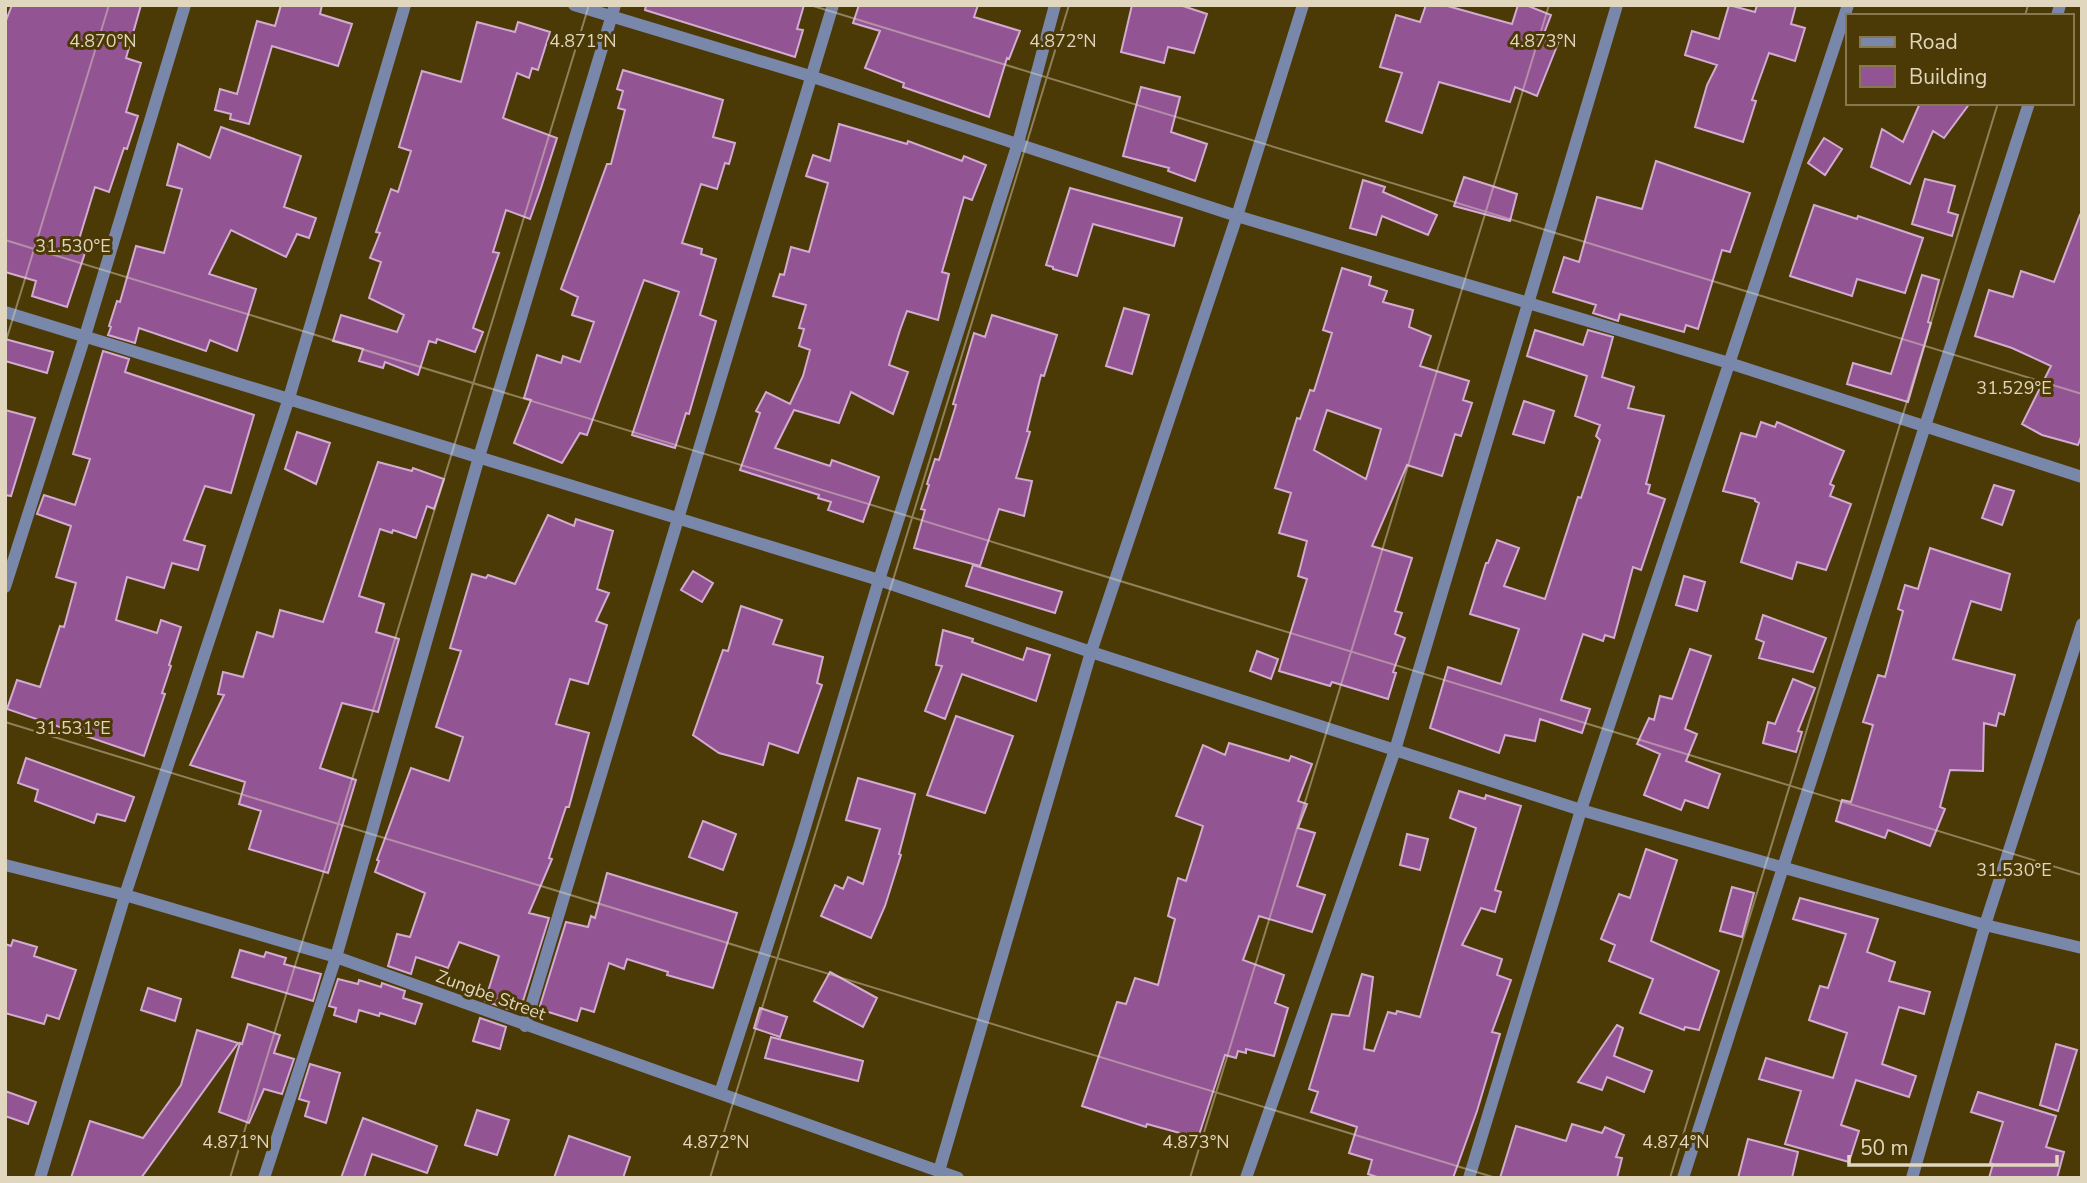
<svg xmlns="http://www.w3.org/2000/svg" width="2087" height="1183" font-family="'Nunito Sans',sans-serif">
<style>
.building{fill:#935494;stroke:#d2abd1;stroke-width:2;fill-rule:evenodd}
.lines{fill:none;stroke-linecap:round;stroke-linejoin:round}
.minor{stroke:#7988aa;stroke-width:12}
.ticks{fill:none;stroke:#e1d6be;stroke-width:2;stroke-opacity:0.45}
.labels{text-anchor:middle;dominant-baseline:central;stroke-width:6;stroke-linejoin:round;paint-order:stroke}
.street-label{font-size:18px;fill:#e1d6be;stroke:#4b3906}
.ticks-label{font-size:18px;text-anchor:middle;fill:#e1d6be;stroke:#4b3906;stroke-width:6;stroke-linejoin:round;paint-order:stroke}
</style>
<rect width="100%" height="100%" fill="#4b3906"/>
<path class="building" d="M12,5H141L126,58L141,63L126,112L138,116L127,149L124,148L109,192L95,187L77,246L86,250L67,307L32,296L36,281L5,272V23Z
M281,5H322L320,14L352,24L338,66L272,46L249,124L230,119L231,114L215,110L220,89L237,94L257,21L275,26Z
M646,5H804L797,29L803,30L795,57L645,10Z
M859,5H978L974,17L1020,31L1009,59L1007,58L989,117L903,87L904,83L865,68L880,31L853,23Z
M1132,5H1180L1207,14L1194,53L1168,47L1164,63L1121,52Z
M1426,5H1444L1512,24L1518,5H1526L1551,15L1543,36L1559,41L1537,96L1515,87L1510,102L1439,82L1422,133L1386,121L1402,73L1380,67L1396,15L1420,22Z
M1729,5L1755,12L1757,5H1796L1791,24L1805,28L1795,61L1769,53L1752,100L1756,101L1743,142L1695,127L1707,85L1717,65L1685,55L1692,31L1719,39Z
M477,22L515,32L518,22L550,32L538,70L532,68L529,78L517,73L503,118L557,138L541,188L530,219L506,210L493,252L499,253L473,328L483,332L475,352L437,339L436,343L429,341L418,375L385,362L383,368L359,361L363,349L333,341L341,315L397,332L404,315L369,298L381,262L370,258L380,233L376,232L391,189L398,192L411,151L399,147L422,71L461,82Z
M623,70L723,100L713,137L735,143L729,164L725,163L717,189L701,184L682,243L702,249L701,254L716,259L700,315L716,321L689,414L686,413L675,448L632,435L679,292L644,280L587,435L580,433L562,463L514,443L531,400L524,398L537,355L561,363L563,356L580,362L594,322L572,315L578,297L561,289L607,164H611L625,110L618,108L623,91L617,89Z
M1141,87L1180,97L1171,132L1207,144L1195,181L1168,171L1169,168L1123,156Z
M1920,103H1970L1944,138L1933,131L1910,184L1871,167L1882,129L1903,142Z
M839,124L907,144L908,141L962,161L964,156L986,165L972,200L964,197L942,272L949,274L938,320L907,311L900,330L889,365L908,372L893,414L851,392L839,423L794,410L775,448L830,466L832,460L879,477L863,522L828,510L831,502L818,498L819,495L740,470L760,413L756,411L766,392L790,404L803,376L810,350L799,346L804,329L799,328L806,305L773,296L780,274L784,275L791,247L809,252L828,183L806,176L813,155L830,161Z
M221,127L301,156L284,207L316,218L309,238L297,234L286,257L231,230L209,274L256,289L237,351L210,340L206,351L139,328L135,343L108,335L111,327L109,326L117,301L120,302L136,246L164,253L182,189L167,185L178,144L210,158Z
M1824,138L1842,149L1825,175L1808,163Z
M1656,161L1750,193L1730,252L1722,250L1698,329L1686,325L1684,332L1620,314L1618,321L1593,313L1596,305L1553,292L1564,257L1579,262L1597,197L1642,209Z
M1464,177L1517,194L1510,221L1454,206Z
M1925,179L1955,186L1948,212L1958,215L1952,236L1912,224Z
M1363,180L1385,187L1383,192L1437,215L1428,235L1382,216L1376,235L1350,228Z
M1070,188L1182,218L1174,246L1093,224L1077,276L1053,269V267L1046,265Z
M1814,205L1857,219L1858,216L1923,238L1905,293L1857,279L1852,296L1790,276Z
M2080,215L2082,216V434L2078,445L2042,435L2022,424L2051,366L2012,348L1975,336L1989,290L2013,297L2021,271L2054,282Z
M1342,268L1371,277L1369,285L1387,291L1383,302L1413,310L1409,327L1431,336L1420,366L1469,381L1463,400L1472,403L1461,436L1455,434L1442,476L1407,465L1372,546L1412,558L1395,611L1402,613L1395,634L1405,638L1393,672L1396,673L1388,699L1332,682L1330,686L1279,671L1307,579L1298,576L1307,541L1279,533L1291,493L1275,488L1297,418L1300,419L1310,390L1314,391L1332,333L1323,330ZM1327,410L1381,429L1366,479L1314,450Z
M1922,275L1939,280L1928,322L1931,323L1908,402L1847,384L1853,363L1891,374Z
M1124,308L1149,315L1132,374L1106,366Z
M992,315L1057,335L1044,376L1041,375L1027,431L1030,432L1016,478L1032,481L1024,516L999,509L980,566L914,548L925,510L921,509L929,485L927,484L935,459L939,460L956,405L953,404L974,333L985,337Z
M1535,330L1583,345L1588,330L1613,337L1602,377L1634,387L1628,408L1664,416L1646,484L1650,485L1648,493L1665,499L1641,570L1633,567L1614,638L1605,635L1603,641L1583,634L1561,700L1590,709L1582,733L1540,719L1535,741L1505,735L1499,753L1430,728L1448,667L1501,684L1519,629L1470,614L1486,563H1488L1497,540L1519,548L1504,586L1545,599L1578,497L1581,498L1600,440L1596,436L1600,425L1575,416L1587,376L1527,356Z
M5,339L53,352L47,373L5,361Z
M103,351L129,359L125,372L254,415L231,493L205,486L184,540L205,546L198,570L172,563L164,588L127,577L116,620L157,633L161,620L181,627L169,665L171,666L162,693L165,694L144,756L7,709L17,680L40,687L60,626L64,627L76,583L56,577L71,526L37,514L44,495L75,505L90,459L73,454Z
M1524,401L1554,411L1544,443L1513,434Z
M5,410L35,418L11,496L5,495Z
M1761,422L1775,427L1777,422L1844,451L1830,484L1834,486L1830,496L1851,504L1826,570L1797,562L1792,579L1741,562L1759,503L1755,501V499L1723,491L1741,433L1756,437Z
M297,432L330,443L316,484L285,469Z
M378,462L412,471L413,468L444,479L434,509L427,506L416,538L393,530L392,533L380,529L359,596L384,604L376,632L399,639L378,712L342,703L320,768L356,780L328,873L249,849L261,811L239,804L245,782L190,765L224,695L218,694L223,672L243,677L257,632L273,637L280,610L323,622Z
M1994,485L2014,491L2002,525L1982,518Z
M548,515L574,526L576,519L613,531L597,589L609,593L596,621L607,625L588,684L570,679L556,724L589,733L569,807H566L549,858L552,859L529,913L549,918L522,1004L514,1002L511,1010L485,1001L499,956L459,942L448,968L416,957L411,974L388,966L397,934L410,937L425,893L375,872L379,861L377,860L411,768L449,781L463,737L436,727L461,651L450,648L472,574L486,578L488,575L515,584Z
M1930,548L2010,574L2001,610L1971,601L1953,659L2015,675L2004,715L1999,713L1996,726L1984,723L1983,771L1950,770L1940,807L1945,809L1930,846L1888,830L1885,838L1836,821L1842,800L1851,802L1873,725L1863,722L1878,675L1885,677L1903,611L1898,609L1905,585L1918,589Z
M973,565L1062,592L1055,613L966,586Z
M693,571L713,583L702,602L681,590Z
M1684,576L1705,582L1697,611L1676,605Z
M741,606L782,620L773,644L823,657L817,683L822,685L798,753L769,743L763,765L719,753L693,735L723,650L728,651Z
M1763,615L1826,638L1813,672L1759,658L1764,642L1756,639Z
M943,630L973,639L972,642L1023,660L1027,648L1050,655L1036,701L962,674L945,719L925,711L942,666L936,665Z
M1690,649L1711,656L1685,729L1697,734L1686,761L1720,774L1708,808L1685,800L1681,810L1644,795L1660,754L1637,744L1649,718L1654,720L1660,696L1672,699Z
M1257,651L1278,659L1271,679L1250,671Z
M1793,679L1815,688L1798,731L1802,732L1796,752L1763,743L1768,722L1775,724Z
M956,716L1013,736L985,813L927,795Z
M1229,743L1289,761L1291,756L1312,764L1298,801L1307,804L1298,828L1315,833L1297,886L1325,895L1312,932L1259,916L1243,960L1284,975L1275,1003L1288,1008L1274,1056L1246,1049V1053L1238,1051L1236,1058L1225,1055L1198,1138L1147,1124L1146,1127L1082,1106L1117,1002L1126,1004L1135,978L1158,985L1175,919L1168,916L1178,878L1186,881L1203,826L1176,816L1203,745L1225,755Z
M26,758L134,797L125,821L97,814L94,823L35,801L38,790L18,783Z
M858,778L915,794L899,854L901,855L885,906L871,938L821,916L835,885L843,889L848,877L863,884L880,829L846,820Z
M1459,791L1485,799L1486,795L1521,806L1495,890L1501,892L1495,912L1481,908L1462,945L1502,959L1497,975L1511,980L1492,1032L1500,1034L1477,1111L1453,1178H1380L1368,1174L1372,1160L1349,1153L1357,1127L1311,1112L1318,1092L1309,1089L1332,1014L1349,1016L1362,974L1373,977L1364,1049L1374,1051L1388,1012L1396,1014L1397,1011L1420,1017L1476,828L1450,818Z
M703,821L736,834L723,870L689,857Z
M1407,834L1428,839L1420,870L1400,865Z
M1646,849L1677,860L1651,941L1719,971L1699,1030L1685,1027L1684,1030L1640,1013L1653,979L1609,961L1615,945L1601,939L1619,894L1630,898Z
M607,873L737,913L713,988L667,975L668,972L627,959L624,969L609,963L594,1012L581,1008L577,1021L539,1009L566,922L588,927L591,916L595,918Z
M1732,887L1754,893L1742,937L1720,931Z
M1800,898L1878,919L1867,952L1895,962L1889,981L1930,992L1924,1014L1899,1007L1882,1064L1916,1076L1909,1097L1856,1080L1841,1125L1859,1131L1849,1162L1785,1144L1801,1091L1759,1079L1766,1058L1833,1078L1847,1033L1809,1020L1820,986L1828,988L1846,934L1793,919Z
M13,940L37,947L34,956L76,970L59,1019L47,1015L44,1024L5,1013V944L11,946Z
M240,950L264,957L266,952L286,958L284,964L321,974L313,1001L232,977Z
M830,972L877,998L863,1027L814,1001Z
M338,979L358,984L359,980L381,987L382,983L405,991L403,998L422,1004L415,1024L380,1013L379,1016L359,1010L356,1022L334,1015L336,1008L329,1006Z
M148,988L181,999L175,1021L141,1010Z
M760,1008L787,1017L780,1037L754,1028Z
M480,1018L506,1027L500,1049L473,1041Z
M248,1024L280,1035L274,1053L294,1059L282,1094L264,1089L249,1123L219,1112L240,1043L242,1044Z
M1617,1025L1623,1028L1614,1056L1652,1071L1644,1092L1607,1077L1602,1090L1578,1082Z
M197,1030L238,1043L141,1178H71L90,1121L143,1138L181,1085Z
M771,1037L863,1061L858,1081L765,1058Z
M2056,1044L2077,1050L2058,1111L2040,1105Z
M310,1064L340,1073L326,1123L305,1116L309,1102L299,1099Z
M5,1091L36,1102L28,1124L5,1116Z
M1978,1092L2056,1116L2046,1147L2064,1152L2057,1178H1989L1993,1164L1990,1163L2003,1122L1971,1112Z
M477,1110L509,1120L497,1155L465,1145Z
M363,1118L437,1146L427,1173L372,1154L364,1178H341Z
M1572,1124L1602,1133L1605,1127L1624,1135L1616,1157L1622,1158L1617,1178H1500L1516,1126L1566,1141Z
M569,1136L630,1157L623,1178H554Z
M1748,1139L1798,1152L1792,1178H1738Z"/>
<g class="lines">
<path class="minor" d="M574,5L810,76L1237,216L1729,363L2082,477
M2057,16L2060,5
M5,312L879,580L1091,652L1581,810L1985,925L2082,948
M5,587L85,336L185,5
M5,865L125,895L336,957L958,1178
M525,1026L833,5
M720,1093L800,844L879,580L1018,143L1055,5
M939,1171L1091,652L1237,216L1303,5
M40,1178L125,895L289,398L405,5
M264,1178L336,957L479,457L615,5
M1246,1178L1395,750L1617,5
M1469,1178L1581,810L1848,5
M1683,1178L2029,103
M1912,1178L1985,925L2082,624"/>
</g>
<path class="ticks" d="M810,5L2082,394M2025,16L2028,5M5,240L2082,875M5,344L109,5M5,722L1496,1178M230,1178L589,5M710,1178L1069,5M1190,1178L1549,5M1670,1178L1998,103"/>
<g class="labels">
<g class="street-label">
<text transform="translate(491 995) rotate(20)">Zungbe Street</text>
</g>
</g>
<g class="ticks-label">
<text x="103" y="47">4.870°N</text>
<text x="583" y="47">4.871°N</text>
<text x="1063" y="47">4.872°N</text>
<text x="1543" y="47">4.873°N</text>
<text x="73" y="252">31.530°E</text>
<text x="2014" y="394">31.529°E</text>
<text x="73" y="734">31.531°E</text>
<text x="2014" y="876">31.530°E</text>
<text x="236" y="1148">4.871°N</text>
<text x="716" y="1148">4.872°N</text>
<text x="1196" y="1148">4.873°N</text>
<text x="1676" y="1148">4.874°N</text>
</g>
<rect width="2087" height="1183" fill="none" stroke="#e1d6be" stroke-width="14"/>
<rect x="1846" y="14" width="228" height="91" fill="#4b3906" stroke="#877850" stroke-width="2"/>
<rect x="1860" y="37" width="35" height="10" fill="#7988aa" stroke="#877850" stroke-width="2"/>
<text x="1909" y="49" font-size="21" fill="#e1d6be">Road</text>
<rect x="1860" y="66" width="35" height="21" fill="#935494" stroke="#877850" stroke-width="2"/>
<text x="1909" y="84" font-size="21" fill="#e1d6be">Building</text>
<path d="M1849 1155v10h208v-10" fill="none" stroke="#e1d6be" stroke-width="3.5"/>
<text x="1860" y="1155" font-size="21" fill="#e1d6be" stroke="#4b3906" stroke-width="5" paint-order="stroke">50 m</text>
</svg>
